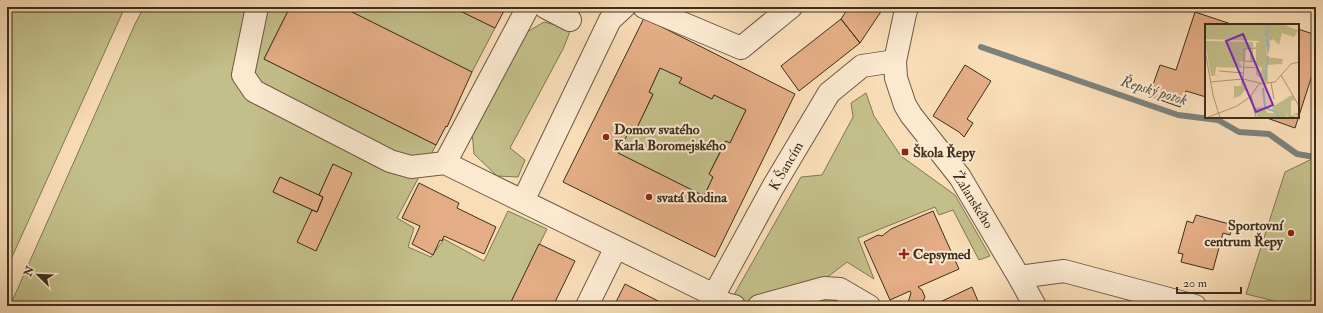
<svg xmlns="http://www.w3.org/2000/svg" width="1323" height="313" font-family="'IM FELL Double Pica',serif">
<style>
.green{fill:#c3bf8a;stroke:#807654;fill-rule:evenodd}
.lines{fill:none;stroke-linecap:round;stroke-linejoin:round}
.stream{stroke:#7b817b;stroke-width:6}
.building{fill:#e4ad85;stroke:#3e2e1d;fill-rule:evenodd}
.minor-casing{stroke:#6d5a44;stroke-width:24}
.minor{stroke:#fbe9d0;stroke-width:22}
.poi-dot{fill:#8f2418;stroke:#fbe9d0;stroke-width:1.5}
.labels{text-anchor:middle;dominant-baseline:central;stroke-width:4;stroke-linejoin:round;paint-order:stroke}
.poi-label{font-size:14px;font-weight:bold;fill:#3e2e1d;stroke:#fbe9d0;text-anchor:start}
.street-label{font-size:14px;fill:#3e2e1d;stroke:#fbe9d0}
.water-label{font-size:15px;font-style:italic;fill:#575144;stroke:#fbe9d0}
.inset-river{fill:none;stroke:#a3b9b9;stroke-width:2}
.inset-road{fill:none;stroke:#ae9779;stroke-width:1}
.view{fill:#7b2cbf;fill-opacity:0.15;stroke:#7b2cbf;stroke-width:2}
.inset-edge{fill:none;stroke:#3e2e1d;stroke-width:2}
</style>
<rect width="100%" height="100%" fill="#f9ddb7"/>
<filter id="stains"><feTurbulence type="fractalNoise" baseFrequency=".005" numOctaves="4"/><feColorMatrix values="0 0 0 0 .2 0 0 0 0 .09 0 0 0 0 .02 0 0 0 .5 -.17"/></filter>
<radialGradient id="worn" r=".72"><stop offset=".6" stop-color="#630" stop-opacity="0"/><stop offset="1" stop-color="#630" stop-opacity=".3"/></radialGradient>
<path class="green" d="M7,7H125L7,268Z
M144,7H290L264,59L436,145L397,218L414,228L408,247L431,257L444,239L484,261L508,211L547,229L509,306H10L135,24ZM333,164L351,173L316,251L312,210L273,192L280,177L319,195Z
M342,7H452L495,28L472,72Z
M544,22L571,29L563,49L510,148L525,160L518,177L497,176L474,154L472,130L520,36Z
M660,68L682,78L680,83L712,99L714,95L746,110L730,143L725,141L709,174L713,177L704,196L618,153L629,131L634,133L653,95L649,92Z
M866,93L874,116L901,156L955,195L990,256L979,260L953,210L939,215L935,207L858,238L874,279L847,262L821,282L743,303L731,300L801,177L822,175L853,117L851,103Z
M1316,157V306H1294L1246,294L1285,172Z
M831,293L853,306H778Z"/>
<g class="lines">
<path class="stream" d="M981,47L1178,115L1218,120L1239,132L1269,134L1297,154L1315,157L1316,156"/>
</g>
<path class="building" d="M290,7H342L472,72L447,127L446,126L436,145L264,59Z
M452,7H506L495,28Z
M849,7H884L860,43L841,19Z
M1195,12L1234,25H1206V97L1186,91L1180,107L1149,96L1160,65L1176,70Z
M644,18L795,94L715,257L563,182ZM660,68L682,78L679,83L712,99L714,95L746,110L730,143L726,141L709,174L713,177L704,196L618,153L629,131L634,134L653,94L649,92Z
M841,19L860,43L799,91L781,66Z
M1298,29L1316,35V63L1295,128L1264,117H1298Z
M965,65L991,81L967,119L973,123L964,137L959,132L933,116Z
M333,164L352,173L316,251L297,242L312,210L317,212L323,197L319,195Z
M280,177L323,197L317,212L273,192Z
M419,183L459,203L457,208L496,227L484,254L444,236L442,241L440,240L433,255L412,244L420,226L402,218Z
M933,211L959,269L918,287L922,290L925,297L923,301L924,303L921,304L922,306H907L911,293L910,291L890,300L864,242L878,235L882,236L891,229Z
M1196,215L1233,225L1230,235L1223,233L1213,270L1181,262L1183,254L1178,253L1187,221L1193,223Z
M539,244L575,261L553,306H509Z
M625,284L660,302L658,306H614Z
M972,287L980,306H940L938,303Z"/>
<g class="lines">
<g class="minor-casing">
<path id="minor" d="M257,7L243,75L254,91L390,161L411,167L445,163
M528,7L445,163L714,295L725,304L734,306
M545,7L570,20
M644,7L741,48L791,7
M907,7L905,14L895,61L896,78L905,105L911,115L960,177L1019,277L1035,306
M523,201L610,20L624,7
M1019,277L1064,271L1195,306
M587,306L616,247
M709,306L714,295L773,187L829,93L862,66L895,61
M759,306L824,288L840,289L869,306"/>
</g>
<use href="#minor" class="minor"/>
</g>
<g class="poi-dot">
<circle cx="606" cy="137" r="4"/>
<rect x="901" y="148" width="8" height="8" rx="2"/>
<circle cx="649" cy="197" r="4"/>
<circle cx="1291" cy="233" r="4"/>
<path d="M902 248h4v4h4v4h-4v4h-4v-4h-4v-4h4z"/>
</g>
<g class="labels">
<g class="poi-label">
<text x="614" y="129">Domov svatého<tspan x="614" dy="16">Karla Boromejského</tspan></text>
<text x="913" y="152">Škola Řepy</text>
<text x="657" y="197">svatá Rodina</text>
<text x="1283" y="225" text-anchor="end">Sportovní<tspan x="1283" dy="16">centrum Řepy</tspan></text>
<text x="913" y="254">Cepsymed</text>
</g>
<g class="street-label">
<text transform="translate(786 166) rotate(-60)">K Šancím</text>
<text transform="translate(973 200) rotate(58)">Žalanského</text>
</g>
<g class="water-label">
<text transform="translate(1154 91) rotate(17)">Řepský potok</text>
</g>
</g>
<g transform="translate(1205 24)">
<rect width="94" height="94" fill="#f9ddb7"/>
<path d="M0,0H78L92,6L94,3V5L89,13L77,9L74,21L68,15L65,17L60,12L62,33L78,35L77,40L62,41L63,58H59L55,51L57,44L51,41V19L56,17L0,15ZM0,17L48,18V37H45V26L41,25L40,37L34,38L38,44L11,43L10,51H16L6,52ZM36,56L41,61V65L35,72L26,75L29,73V62H36ZM87,71L90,76L86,77V91L89,92V89H93V94L90,89V94H83L81,86L82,94H74L71,89L73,94H52L51,84L58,83L63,89H69L67,83Z" fill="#c3bf8a"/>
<path d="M63,12L65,21L63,32L60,15Z" fill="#a3b9b9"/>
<path class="inset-river" d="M61,13L64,0M60,56L63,32M58,64L60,84L72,88L74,94"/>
<path class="inset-road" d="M0,26L8,71L15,94M39,37V25L51,24M39,43L52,44V51L57,53M14,47L39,49M76,51L94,82M5,58L38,55L55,59M66,59L69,75M41,65L38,56L39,37L50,38V41M46,71L51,94M1,94L32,82L45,73L54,60L70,58L86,40L94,38"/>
<path class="view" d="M38,10L68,81L51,88L21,17Z"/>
<rect width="94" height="94" class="inset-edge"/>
</g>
<rect width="1323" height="313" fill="none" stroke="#f9ddb7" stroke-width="24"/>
<rect x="8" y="8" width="1307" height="297" fill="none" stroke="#3e2e1d" stroke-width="2"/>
<rect x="12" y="12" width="1299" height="289" fill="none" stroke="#3e2e1d"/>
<g transform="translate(38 275) rotate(293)" stroke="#fbe9d0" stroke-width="3" paint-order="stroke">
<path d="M0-3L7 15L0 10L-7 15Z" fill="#3e2e1d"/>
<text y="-6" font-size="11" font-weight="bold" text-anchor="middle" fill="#3e2e1d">N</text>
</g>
<path d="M1177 287v6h64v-6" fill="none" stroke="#3e2e1d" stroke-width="2"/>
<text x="1183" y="287" font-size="12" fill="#3e2e1d" stroke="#fbe9d0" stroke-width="3" paint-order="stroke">20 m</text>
<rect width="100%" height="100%" filter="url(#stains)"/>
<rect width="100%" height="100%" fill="url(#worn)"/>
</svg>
